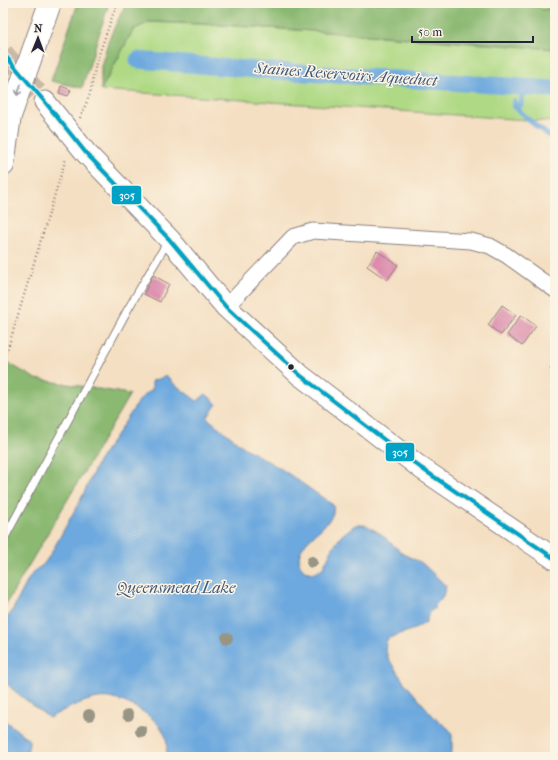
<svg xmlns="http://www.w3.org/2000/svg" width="558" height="760" font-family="'IM FELL French Canon',serif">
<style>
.green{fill:#afd984;stroke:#687e60}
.forest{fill:#8bb972;stroke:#566e56}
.water{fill:#6da9de;stroke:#48668c}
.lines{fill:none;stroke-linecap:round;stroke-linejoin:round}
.stream{stroke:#6da9de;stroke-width:5}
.canal{stroke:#6da9de;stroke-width:17}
.building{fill:#dc8bac}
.secondary-tunnel{stroke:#cab9a7;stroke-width:21;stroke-dasharray:21 10;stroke-linecap:butt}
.lane-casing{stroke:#8b807e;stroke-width:9}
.street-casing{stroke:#8b807e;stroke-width:17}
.secondary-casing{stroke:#8b807e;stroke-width:23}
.primary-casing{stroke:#8b807e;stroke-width:24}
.highway-casing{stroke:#8b807e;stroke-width:24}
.path{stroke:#8b807e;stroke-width:2.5;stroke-dasharray:1 3;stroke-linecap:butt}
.lane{stroke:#fff;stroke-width:7}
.street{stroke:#fff;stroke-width:15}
.secondary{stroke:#fff;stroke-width:21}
.primary{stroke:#fff;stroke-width:22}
.highway{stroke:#fff;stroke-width:22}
.bus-1-casing{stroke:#fcf5e5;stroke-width:7}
.bus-1{stroke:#02a2c7;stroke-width:4}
.tree{fill:#989584}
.oneway{stroke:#9c9ca7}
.bus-dot{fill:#22223b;stroke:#fcf5e5;stroke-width:1.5}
.labels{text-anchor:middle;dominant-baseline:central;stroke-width:3;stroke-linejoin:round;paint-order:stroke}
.water-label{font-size:16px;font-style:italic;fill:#40587c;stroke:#fcf5e5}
.line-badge{stroke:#fcf5e5;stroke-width:1.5}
.badge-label{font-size:11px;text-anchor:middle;font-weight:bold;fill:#fff}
</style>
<rect width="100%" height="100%" fill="#fcf5e5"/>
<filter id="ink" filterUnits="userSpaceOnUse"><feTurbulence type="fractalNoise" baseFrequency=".025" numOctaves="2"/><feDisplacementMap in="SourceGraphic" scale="8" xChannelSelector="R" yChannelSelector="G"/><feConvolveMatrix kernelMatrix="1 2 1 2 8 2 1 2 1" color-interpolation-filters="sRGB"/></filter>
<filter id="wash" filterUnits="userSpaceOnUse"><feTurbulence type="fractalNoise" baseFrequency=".012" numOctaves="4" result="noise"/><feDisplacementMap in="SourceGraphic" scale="16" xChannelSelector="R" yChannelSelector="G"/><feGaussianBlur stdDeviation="0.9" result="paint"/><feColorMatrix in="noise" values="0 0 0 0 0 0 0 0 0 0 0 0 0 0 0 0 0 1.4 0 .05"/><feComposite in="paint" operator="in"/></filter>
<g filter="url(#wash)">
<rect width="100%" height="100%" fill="#f4dfc2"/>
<path class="green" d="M535,3H555V8L542,10Z
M149,22C285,27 420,40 555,49V122L101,90L133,30Z"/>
<path class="forest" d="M78,3H109L82,88L51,81Z
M126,3H535L542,10L555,8V49L401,37L213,24L149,22L133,30L101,90V66L109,39Z
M3,360L36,379L130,394L3,609Z"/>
<path class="water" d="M167,376L173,383L197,401L206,394L217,404L207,418L245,448L283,470L333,505C339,525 298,537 299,560C299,564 302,568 304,571L313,573L323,568L332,549L342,535L355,525H365L381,534L403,554L422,563L445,585L446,587L442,598L437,602L434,609L429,612L426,622L417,628L389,638L387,640L385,648L388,658L403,681L434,717L449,729L452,734V751L450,757H166C167,751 167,744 166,738C161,717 119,694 98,698C81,701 64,710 49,718L11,688L3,679V622L11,613L28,580L34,571L43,565L50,555L82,497L98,462L139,401L145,394L152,390V381Z
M3,719L29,740V744L26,757H3Z"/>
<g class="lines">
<path class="stream" d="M514,101V106L536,126L555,140
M514,104L521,105L523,87"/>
<path class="canal" d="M138,60L259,70L555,89"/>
</g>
<g id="blocks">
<path class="building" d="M61,86L71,90L68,96L59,93Z
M377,251L398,265L387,280L367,266Z
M153,275L169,284L160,302L144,294Z
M502,305L516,315L501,335L488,325Z
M521,315L536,326L522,346L507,335Z
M555,361V373L550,369Z"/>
</g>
</g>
<g filter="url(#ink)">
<use href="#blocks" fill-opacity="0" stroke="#8b807e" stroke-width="1"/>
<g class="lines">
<path class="secondary-tunnel" d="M3,53L45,102"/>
<g class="lane-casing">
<path id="lane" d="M3,541L128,309L168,241"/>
</g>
<g class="street-casing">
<path id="street" d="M226,307L293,237L313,231L471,241L490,246L506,255L555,290"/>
</g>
<g class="secondary-casing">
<path id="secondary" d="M45,102L86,153L169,239L226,307L300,375L421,468L555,559"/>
</g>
<g class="primary-casing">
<path id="primary" d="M3,165L10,116L50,3"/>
</g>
<g class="highway-casing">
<path id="highway" d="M3,131L10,116"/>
</g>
<path class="path" d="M117,6L183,3
M80,118L90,94L96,63L117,3
M3,364L66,158"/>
<use href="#lane" class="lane"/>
<use href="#street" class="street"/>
<use href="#secondary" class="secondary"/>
<use href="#primary" class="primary"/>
<use href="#highway" class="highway"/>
<g class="bus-1-casing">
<path id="bus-1" d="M3,53L45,102L86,153L169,239L226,307L300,375L421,468L555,559"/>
</g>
<use href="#bus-1" class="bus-1"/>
</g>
<g class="tree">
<circle cx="312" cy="562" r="6"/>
<circle cx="227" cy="638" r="6"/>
<circle cx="89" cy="715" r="6"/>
<circle cx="128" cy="715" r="6"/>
<circle cx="141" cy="731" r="6"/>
</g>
<defs><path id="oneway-shaft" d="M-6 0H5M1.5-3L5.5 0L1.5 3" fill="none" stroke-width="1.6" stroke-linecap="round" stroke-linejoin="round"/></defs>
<use class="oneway" href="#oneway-shaft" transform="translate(19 90) rotate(109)"/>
</g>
<circle class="bus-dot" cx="291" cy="367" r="3.5"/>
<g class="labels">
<g class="water-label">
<text transform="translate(346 74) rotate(4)">Staines Reservoirs Aqueduct</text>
<text x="176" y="587">Queensmead Lake</text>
</g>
</g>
<g class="line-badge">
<rect x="111" y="185" width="31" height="20" rx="4" fill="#02a2c7"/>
<rect x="385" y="442" width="30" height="20" rx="4" fill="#02a2c7"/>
</g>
<g class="badge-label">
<text x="127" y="199">305</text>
<text x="400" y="456">305</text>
</g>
<rect width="558" height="760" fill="none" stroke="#fcf5e5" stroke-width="16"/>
<g transform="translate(38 38) rotate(1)" stroke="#fcf5e5" stroke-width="3" paint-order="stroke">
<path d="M0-3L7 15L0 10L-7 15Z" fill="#22223b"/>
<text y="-6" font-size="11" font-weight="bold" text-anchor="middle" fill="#22223b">N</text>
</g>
<path d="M412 36v6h121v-6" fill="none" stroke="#22223b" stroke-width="2"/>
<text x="418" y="36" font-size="12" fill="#22223b" stroke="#fcf5e5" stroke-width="3" paint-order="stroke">50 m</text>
</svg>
